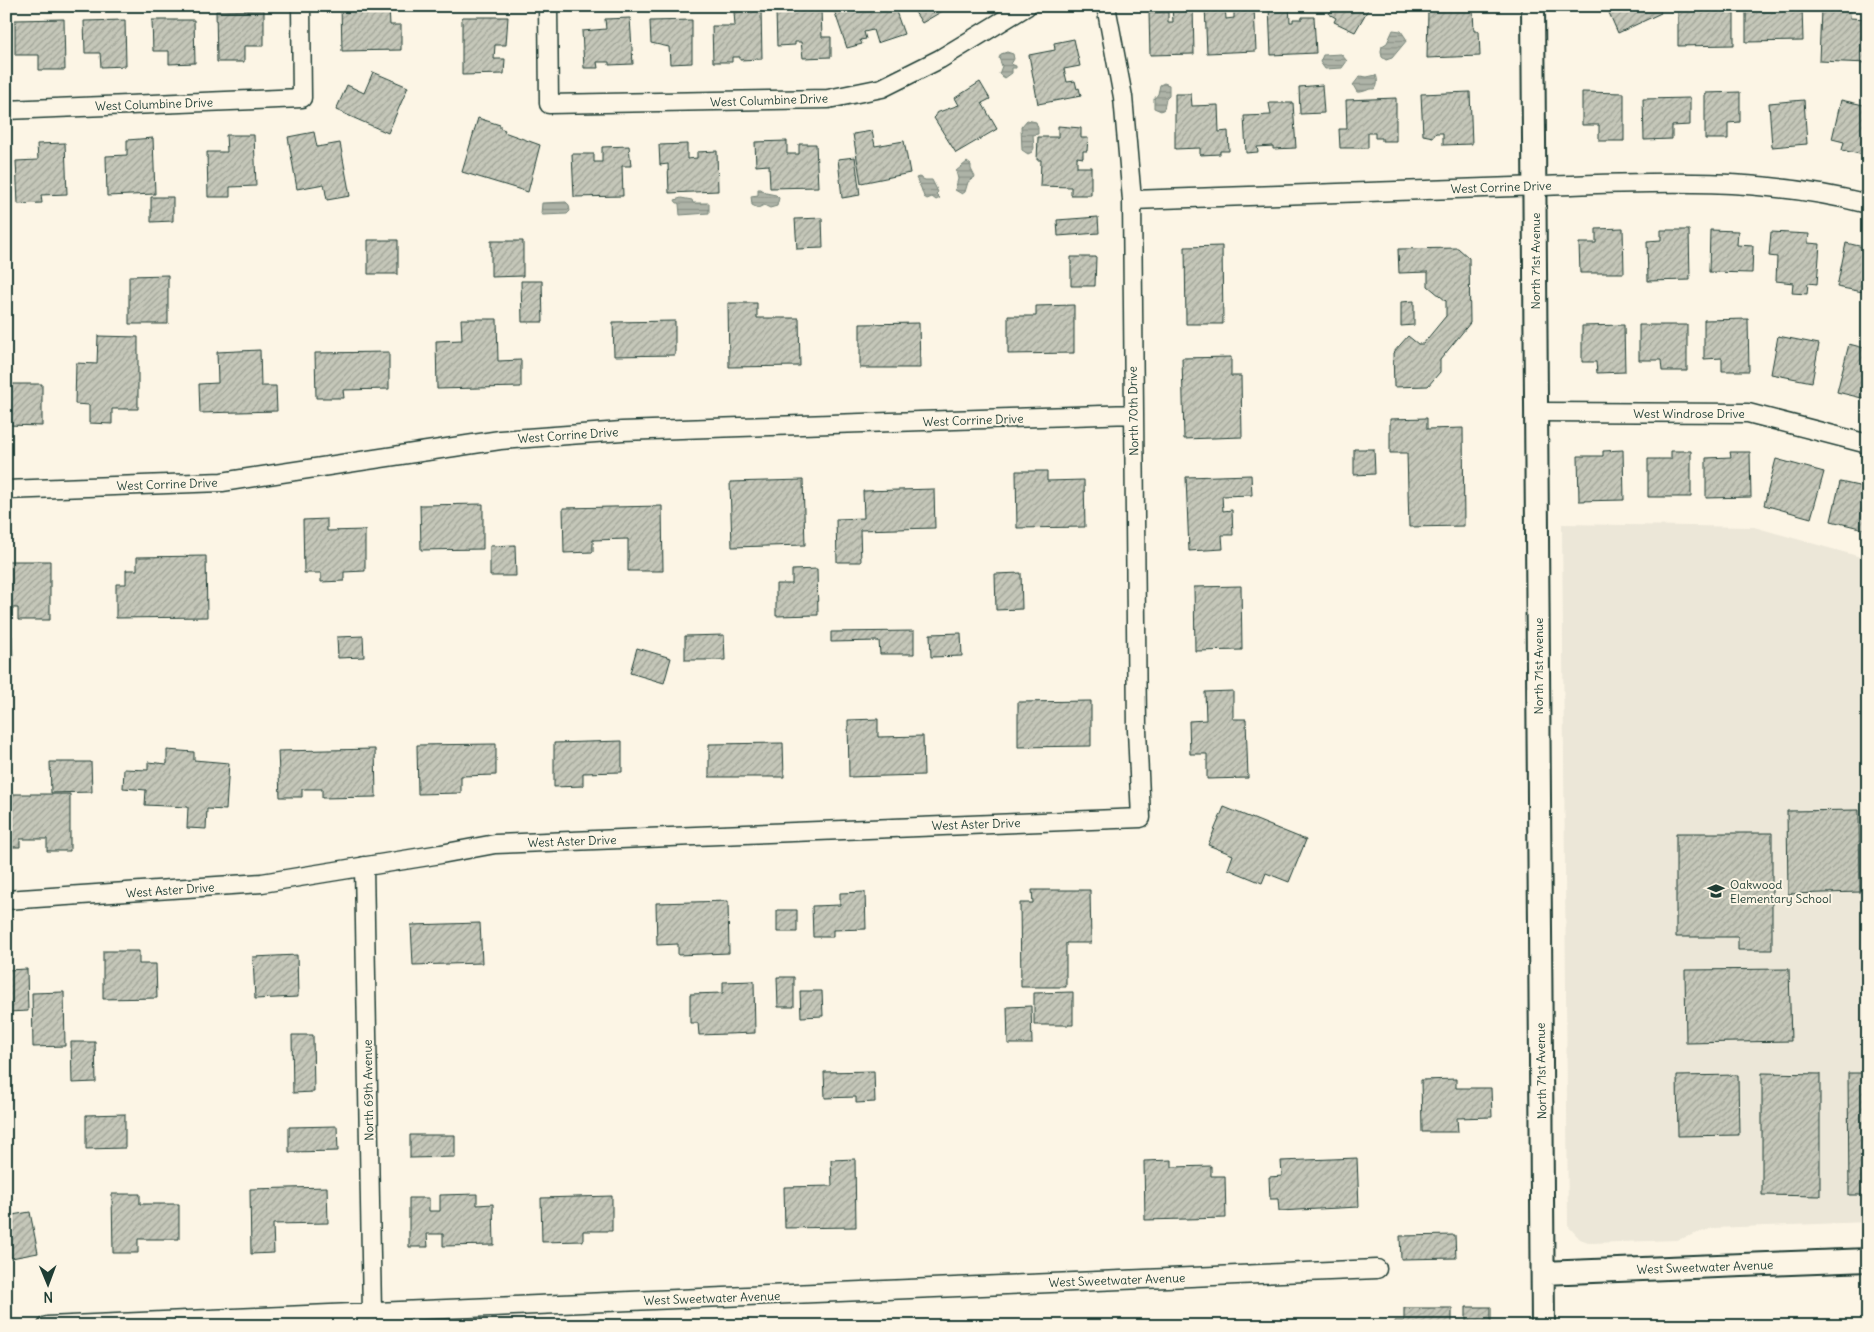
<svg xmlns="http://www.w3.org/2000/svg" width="1874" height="1332" font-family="Delius,sans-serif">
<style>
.built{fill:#ece7d8}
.water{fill:url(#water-rules);stroke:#758479}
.building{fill:url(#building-hatch);stroke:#1f3d34}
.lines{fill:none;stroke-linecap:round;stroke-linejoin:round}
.minor-casing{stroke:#1f3d34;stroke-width:21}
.tertiary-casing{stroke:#1f3d34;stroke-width:26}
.minor{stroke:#fcf5e5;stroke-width:18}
.tertiary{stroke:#fcf5e5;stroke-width:22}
.labels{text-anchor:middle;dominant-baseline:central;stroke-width:4;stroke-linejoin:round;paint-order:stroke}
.street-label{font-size:12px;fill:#1f3d34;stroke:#fcf5e5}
.poi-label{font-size:12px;fill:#1f3d34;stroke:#fcf5e5;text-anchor:start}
</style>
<defs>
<pattern id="water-rules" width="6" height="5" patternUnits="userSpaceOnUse" patternTransform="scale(1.25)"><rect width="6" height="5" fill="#aeb3a7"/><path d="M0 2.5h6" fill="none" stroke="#8d9389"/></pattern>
<pattern id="building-hatch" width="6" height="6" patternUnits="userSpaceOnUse" patternTransform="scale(1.25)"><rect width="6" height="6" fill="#c5c7b9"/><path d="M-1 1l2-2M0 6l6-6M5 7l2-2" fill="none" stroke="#9fa397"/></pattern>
</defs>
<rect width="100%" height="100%" fill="#fcf5e5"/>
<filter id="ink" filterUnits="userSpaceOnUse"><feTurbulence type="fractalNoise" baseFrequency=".02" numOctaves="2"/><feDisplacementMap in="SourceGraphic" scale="10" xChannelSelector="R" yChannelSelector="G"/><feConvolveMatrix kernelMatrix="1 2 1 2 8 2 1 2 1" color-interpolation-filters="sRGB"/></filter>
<g filter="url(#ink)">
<path class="built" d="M1562,524L1754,527L1868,559V1222L1713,1228L1677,1240L1591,1243L1580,1239L1568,1226Z"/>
<path class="water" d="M1393,30L1401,31L1407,40L1392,58L1386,60L1382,57L1381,51L1382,46L1387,43Z
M1007,52L1013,54L1014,59L1011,64L1016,66V68H1012V73L1005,78L999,74L1002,66L999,58L1001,54Z
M1341,54L1347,61L1342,68L1325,69L1320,62L1323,55Z
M1376,75C1378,79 1378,86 1375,89C1368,88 1364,93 1357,92L1353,85L1360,76L1367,77Z
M1164,83L1169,85V96L1166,99L1164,109L1161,111L1154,108V99L1158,94L1160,85Z
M1027,120L1036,122L1038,128V134L1033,135L1034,148L1032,152L1028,154L1022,150L1021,127Z
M967,162L971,165V169L975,177L968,182L965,192L962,194L955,190L958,179L956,171Z
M919,177L925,180H932L938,192L936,194L940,198L936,200L932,197L927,199L924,197L921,188L916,178Z
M758,189H761L766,193L776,195L779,198L777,206L770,208L764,205L758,208L752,205L751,196L758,195Z
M681,198L692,200L693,203H709V213L680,215L679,204L676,202L675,200Z
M566,202L569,205L570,211L567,214L543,215L541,214L542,203Z"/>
<path class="building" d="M341,6H389L390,25H401V50L342,51Z
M836,6H894L904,34L877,43L873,30L864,32L866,39L860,40L862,44L847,48L833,7Z
M911,6H944L946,9L922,23Z
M1172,6H1193L1194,54L1150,55L1149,13L1168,12V22H1173Z
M1205,6H1225L1226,19L1234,18V12H1241V9L1254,8L1256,51L1207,53Z
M1289,6L1290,22H1293V19H1302V17H1314L1316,53L1271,55L1269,7Z
M1333,6H1370L1355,32L1334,22L1336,18L1329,14Z
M1606,6H1658L1661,13L1618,33Z
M1678,6H1734V45L1678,46Z
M1746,6H1802L1803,41L1746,42Z
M1821,9L1851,10L1850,18L1868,19V63L1819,61Z
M264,10V46H244V62H217L216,11Z
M761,10L762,59L740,60V57H732V62H713L712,26H735L734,12Z
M821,10L822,37H831V57L803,58L801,42H795V45L777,46L776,12Z
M1428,10H1473L1474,31H1479L1480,56L1427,58Z
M462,17H508L506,45H495L494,59H505L504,74L462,75Z
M630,18L633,64L609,65V62H597L598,68H584L582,31L606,29L605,19Z
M64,19L65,70H39V55H15V20Z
M125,20L126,66L101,67L100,53H85L84,21Z
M152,20H194L195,63L169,64V51H153Z
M692,20V63L670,64L669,47L651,43L650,21Z
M1074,39L1080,66L1064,69L1067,82L1075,81L1077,89L1079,88L1081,96L1038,104L1029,55L1055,50L1054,43Z
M373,72L408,87L388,133L336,110L347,85L364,93Z
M980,82L990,99L982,103L997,129L956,153L934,118L936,116V113L959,105L955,98Z
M1322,85L1324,113L1300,114L1299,87Z
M1470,92L1472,144L1443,145V133H1436L1433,137L1423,135L1421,94Z
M1582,92L1624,93V141H1599V125H1582Z
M1740,92V122L1728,123V139H1705V93Z
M1175,94H1191L1192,106L1218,105L1219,132L1228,131L1229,151H1220V154L1200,155V148L1175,149Z
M1396,98V141H1382V138H1375V133H1368V148H1340L1339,129H1347L1346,100Z
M1690,98V125L1672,126V139L1644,140L1643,99Z
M1804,100L1807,144L1772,147L1769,103Z
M1841,100L1868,106V156L1842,150L1844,142L1832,139Z
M1269,103H1293L1296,148L1273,149V146L1257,147L1258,152L1246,153L1244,116L1271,115Z
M478,118L500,125V128L505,130L504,132L540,145L528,192L462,172Z
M1058,126L1081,128V138H1088L1087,151H1083V158L1077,157V167H1091V195H1071V187L1040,186L1041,160H1037L1038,137H1058Z
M872,131L875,146L904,141L910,173L861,183L853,134Z
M314,132L317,147L340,143L350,196L327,200L324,184L297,189L288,137Z
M226,135H254L256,186L230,187V197H208L207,152H227Z
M153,138L155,194L107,196L106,156L127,155V140Z
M787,141V154H799V144H816L818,187L770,188L769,165L756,166L755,142Z
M65,143L67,194L41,195L42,203L18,204L16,161L38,160L37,144Z
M687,144V159L697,158V152L717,151L718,191L669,193L668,164L660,165L659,145Z
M629,146L631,166H622L623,196L574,197L572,154H594V162H602V147Z
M855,157L860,195L842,198L838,159Z
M151,197H173V221L151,222Z
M1098,217L1099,233L1058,236L1057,220Z
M822,218L823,248L797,249L795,219Z
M1623,228L1624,273H1580L1579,243H1596V229Z
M1661,230H1689L1690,280L1648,281L1647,241L1661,240Z
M1710,230L1738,231L1737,245L1753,246L1752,273L1709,272Z
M1771,232L1809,234L1808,243L1820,244L1817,284L1808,283L1807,294L1792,293L1793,283L1776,281L1777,257L1769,256Z
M368,240H398V274H368Z
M491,241H523V276L491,277Z
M1846,243L1868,248V293L1837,287Z
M1222,246L1223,324H1186L1185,247Z
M1458,248L1469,258L1470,323L1440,360V372L1428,386L1394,387L1393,353L1408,336L1418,344H1423L1446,316V301L1428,286V272L1399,273L1398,249Z
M1071,257H1096L1095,286H1071Z
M168,275V324H129V276Z
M521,281H542L543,322H522Z
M1414,301V325L1401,326V302Z
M728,303H757V318H799L800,366L729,367Z
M1074,305V353L1008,354V316H1036V306Z
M461,319H497L498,361L521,360V387L437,389L436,341L462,340Z
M1748,319L1749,371H1722V358L1704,359V320Z
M675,321V355L614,356L613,322Z
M919,323L920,368H860V324Z
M1624,325L1625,372L1597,373L1596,362H1582V326Z
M1639,325H1687V371H1662L1661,360H1639Z
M98,336L138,337V409H112V424L89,423V405L75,404L76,363L97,364Z
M1778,336L1819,344L1812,382L1771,374Z
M1849,344L1868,349V390L1866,399L1837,392Z
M260,350L261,386H276L277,411L200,413L199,384L218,383L217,352Z
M389,352V389L343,390L344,398H316L315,353Z
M1231,357V376H1241L1242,437L1184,439L1182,358Z
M6,384H42V426L6,425Z
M1427,418V429L1463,428L1464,526L1409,527L1407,453H1390V419Z
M1354,449H1374L1375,474L1354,475Z
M1623,450L1624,500L1579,501L1578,456H1603V451Z
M1671,451H1691V497H1648V459H1671Z
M1730,452H1750L1751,497L1706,498V458L1731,457Z
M1776,459L1824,472L1811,518L1764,505Z
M1016,471H1047V481L1084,480L1085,527L1017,528Z
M1251,475L1252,495L1222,496L1223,511L1232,510L1233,535H1222L1223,549L1189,551L1186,477Z
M803,480L805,545L732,547L730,482Z
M1840,482L1868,488V530L1831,521Z
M934,489L935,528L860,530L861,562H837L836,519L864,518L863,491Z
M483,504V549L421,550L420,505Z
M662,506L663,571H628V539L593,540V552L564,553L563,508Z
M327,519V531L365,530V571L344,572V581L321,582V573H304L303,520Z
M515,545L516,576H490V546Z
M206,556L207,617L116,618V584H126V570H137V557Z
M8,561H50V620H18V608H7Z
M817,569L818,615L776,616V584H792V570Z
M1021,573L1022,609L996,610L995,574Z
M1241,586L1242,650L1195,651L1194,587Z
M914,631V654H880L879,641L831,642V632Z
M961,633L962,656L931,657L930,634Z
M724,635L725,660H685V636Z
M12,636L13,659H6V637Z
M363,636L364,657L338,658L337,637Z
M637,648L671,658L664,683L630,673Z
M1233,691V719H1246L1248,778L1207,779V754H1190L1189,721L1206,720L1205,692Z
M1091,701V746L1018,747V702Z
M878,719V737L923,736L924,775L849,777L848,720Z
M622,741V772L583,773V786L554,787V743Z
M783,743L784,777H709V744Z
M496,744V775L461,776V793L418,794L417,745Z
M375,749L376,797L322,798V789H302V797H280L278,751Z
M167,750L194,752V760L229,763L226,810L207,809L206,829L187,828L188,807L145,805L146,790L123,788L124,769L148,770V762L167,764Z
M50,762H91L92,792L51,793Z
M6,794H70V851H47V839H20V847H6Z
M1224,807L1306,840L1289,882L1266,873L1262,883L1228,869L1233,855L1208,845Z
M1859,810L1860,892L1788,894L1787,811Z
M1676,833H1772V950H1738V937H1676Z
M1032,890H1090L1091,943H1066V987H1021L1020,903H1033Z
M865,892L866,929L833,930V937H813L812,906L840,905V893Z
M728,901L729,953L678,955V944L657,945L656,903Z
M777,910H797V932H777Z
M480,923L482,963L413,965L411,925Z
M103,951H139V964H156L157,998L103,999Z
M297,955L298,997L255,999L253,957Z
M27,969L28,1011L8,1012L9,1020H6V970Z
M1789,969L1791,1041L1686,1043L1685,970Z
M777,977H794V1007H778Z
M754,981L755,1033L699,1035L698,1023H690V994L723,993V982Z
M800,991H822L823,1016L801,1017Z
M64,992L65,1046L33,1047L32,993Z
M1073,992V1025H1034V993Z
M1031,1006L1032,1044H1008L1007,1007Z
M292,1035H313L314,1092L293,1093Z
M71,1042H95L96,1082L72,1083Z
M874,1071L875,1102L856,1103V1097L825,1098L824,1072Z
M1762,1073L1820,1074V1196L1762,1195Z
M1848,1073H1868V1195H1849Z
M1738,1075L1739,1135L1678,1136L1677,1076Z
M1456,1079V1088H1491L1492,1117L1457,1118L1458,1132H1422L1421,1080Z
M125,1114V1148L86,1149V1115Z
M337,1126L338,1151L289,1152V1127Z
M410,1135H455V1157L410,1158Z
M1357,1158L1359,1207L1279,1211L1278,1199H1270L1269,1177L1282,1176L1281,1161Z
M855,1159L856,1227L785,1228L784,1187L832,1186L831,1160Z
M1172,1160V1167L1211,1166V1176H1225L1226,1218L1145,1220L1144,1161Z
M327,1187L328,1223L273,1224L274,1253L251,1254L250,1189Z
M112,1194H140V1204H179V1239H138V1253H113Z
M477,1194V1205L493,1204L494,1245L443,1246V1234H427L428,1247H409V1198H429V1211H440V1195Z
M612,1196V1231H583V1241L542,1242L541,1198Z
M30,1212L38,1253L6,1259V1216Z
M1455,1235L1456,1258L1401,1259L1400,1236Z
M1466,1307H1491V1322H1466Z
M1404,1308H1452V1326H1395V1321H1404Z"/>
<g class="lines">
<g class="minor-casing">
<path id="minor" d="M548,6L549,104L828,99L882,88L940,59L1027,6
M6,110L302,98L301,6
M1132,200C1260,195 1387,191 1514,187C1632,183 1752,174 1868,204
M1536,412L1748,413L1868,444
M6,490L222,482L500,440L622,431L1133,414
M364,866L372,1313
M6,900L262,883L441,854L495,844L1141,818L1137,730L1132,200L1123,97L1106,6
M47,1326L1377,1269"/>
</g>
<g class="tertiary-casing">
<path id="tertiary" d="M1533,6L1543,1326
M1543,1273L1868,1260"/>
</g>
<use href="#minor" class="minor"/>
<use href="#tertiary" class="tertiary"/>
</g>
</g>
<defs>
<g id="school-bare" transform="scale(1.35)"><path d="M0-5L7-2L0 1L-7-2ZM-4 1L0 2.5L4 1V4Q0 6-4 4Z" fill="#1f3d34" stroke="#fcf5e5" stroke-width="2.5" paint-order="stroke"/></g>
</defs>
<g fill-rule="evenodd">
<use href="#school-bare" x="1716" y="891"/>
</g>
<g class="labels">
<g class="street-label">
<text transform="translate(769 100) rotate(-2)">West Columbine Drive</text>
<text transform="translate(154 104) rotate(-2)">West Columbine Drive</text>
<text transform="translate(1501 187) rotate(-2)">West Corrine Drive</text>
<text transform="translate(1535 261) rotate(-90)">North 71st Avenue</text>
<text transform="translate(1133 411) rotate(-91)">North 70th Drive</text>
<text x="1689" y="413">West Windrose Drive</text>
<text transform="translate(973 420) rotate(-2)">West Corrine Drive</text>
<text transform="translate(568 435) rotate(-4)">West Corrine Drive</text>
<text transform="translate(167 484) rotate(-2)">West Corrine Drive</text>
<text transform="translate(1538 666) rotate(-90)">North 71st Avenue</text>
<text transform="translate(976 824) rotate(-2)">West Aster Drive</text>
<text transform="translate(572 841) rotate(-2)">West Aster Drive</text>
<text transform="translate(170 890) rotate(-4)">West Aster Drive</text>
<text transform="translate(1541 1071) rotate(-91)">North 71st Avenue</text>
<text transform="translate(368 1090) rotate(-91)">North 69th Avenue</text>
<text transform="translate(1705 1267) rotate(-2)">West Sweetwater Avenue</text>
<text transform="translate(1117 1280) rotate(-2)">West Sweetwater Avenue</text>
<text transform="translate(712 1298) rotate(-2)">West Sweetwater Avenue</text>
</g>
<g class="poi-label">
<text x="1730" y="884">Oakwood<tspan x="1730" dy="14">Elementary School</tspan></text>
</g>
</g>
<rect width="1874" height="1332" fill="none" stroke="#fcf5e5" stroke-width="25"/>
<rect x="12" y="12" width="1849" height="1307" fill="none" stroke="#1f3d34" stroke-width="2" filter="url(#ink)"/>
<g transform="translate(48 1284) rotate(179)" stroke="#fcf5e5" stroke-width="4" paint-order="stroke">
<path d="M0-4L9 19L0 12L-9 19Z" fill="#1f3d34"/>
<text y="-8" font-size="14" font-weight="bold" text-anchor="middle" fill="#1f3d34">N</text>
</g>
</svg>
